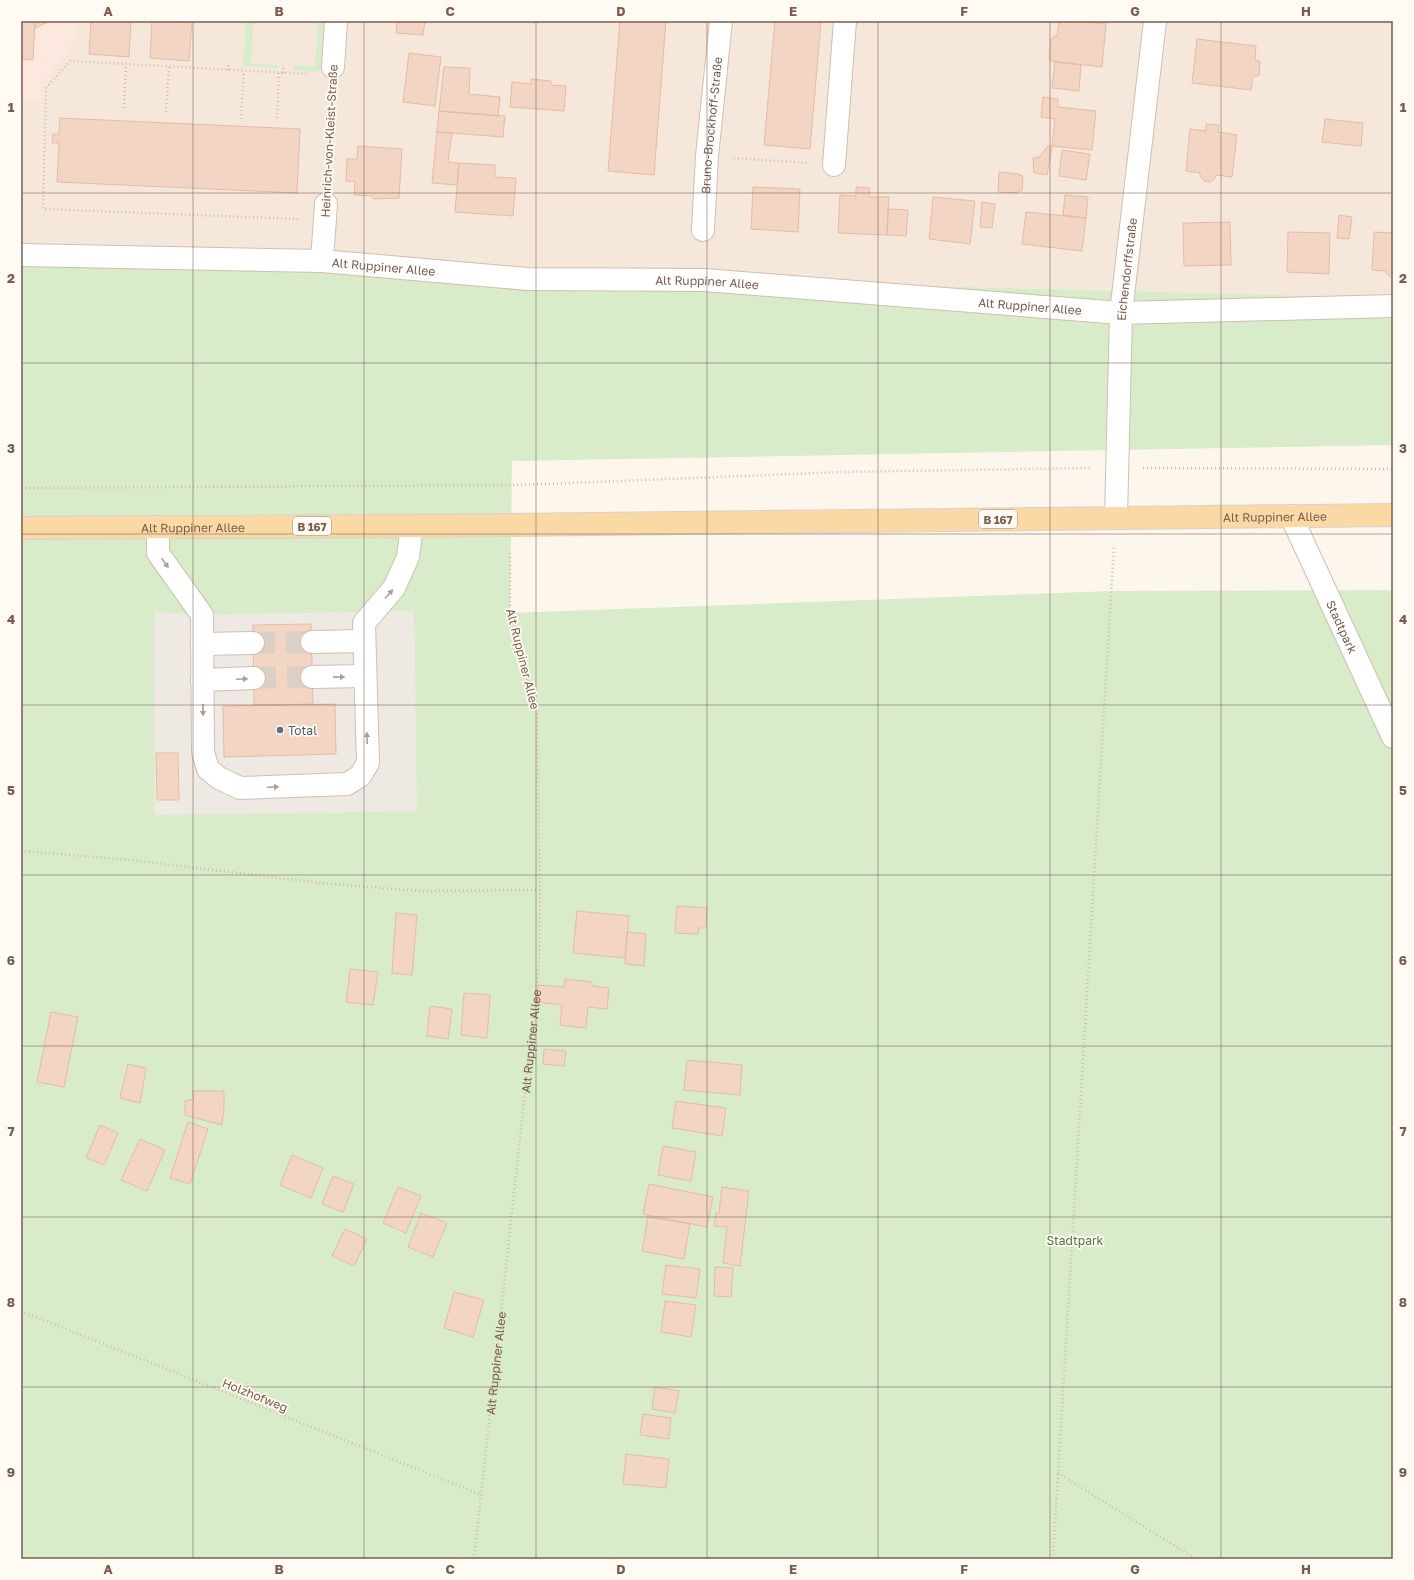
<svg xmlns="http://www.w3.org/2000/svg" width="1414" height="1580" font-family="'Golos Text',sans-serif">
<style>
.residential{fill:#f5e8da}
.commercial{fill:#fde8e0}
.industrial{fill:#efe9e4}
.green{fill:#d8ecc9;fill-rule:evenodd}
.building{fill:#f3d5c3;stroke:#e6bba3}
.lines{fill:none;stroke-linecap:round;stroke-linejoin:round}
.minor-tunnel{stroke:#dcd0c4;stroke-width:22;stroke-dasharray:22 11;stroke-linecap:butt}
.minor-casing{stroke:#d1beb0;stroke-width:24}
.major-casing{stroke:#dad1cd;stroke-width:24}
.path{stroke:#d9b8a5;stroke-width:2.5;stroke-dasharray:1 3;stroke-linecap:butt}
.minor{stroke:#fff;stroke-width:22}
.major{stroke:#fbd9a5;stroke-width:22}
.oneway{fill:#af9d94}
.grid{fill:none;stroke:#7a5c4d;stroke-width:1;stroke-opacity:0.55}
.service-dot{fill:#5c6f8a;stroke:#fffaf3;stroke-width:1.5}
.labels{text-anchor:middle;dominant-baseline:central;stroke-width:3.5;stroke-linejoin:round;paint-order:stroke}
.shield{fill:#fffaf3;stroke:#a28b7f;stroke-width:1}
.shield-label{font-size:11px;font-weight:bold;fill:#7a5c4d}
.street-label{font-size:12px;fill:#7a5c4d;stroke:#fffaf3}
.service-label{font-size:12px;fill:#4e5e75;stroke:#fffaf3;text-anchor:start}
.park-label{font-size:12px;fill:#537a41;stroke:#fffaf3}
.neatline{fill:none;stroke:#7a5c4d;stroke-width:1.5}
.grid-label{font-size:13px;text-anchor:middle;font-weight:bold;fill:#7a5c4d}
</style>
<rect width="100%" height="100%" fill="#fdf6ec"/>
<path class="residential" d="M76,21H1393V298L705,280L527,279L21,262V100L39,101L40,87L75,40Z"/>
<path class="commercial" d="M21,21H76L75,40L40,87L39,101L21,100Z"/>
<path class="industrial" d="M414,611L418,811L155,816L153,612L202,615Z"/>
<path class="green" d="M246,21H253L251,63L278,65V68L243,66Z
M318,21H326L323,69C314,74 304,71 293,70V65L315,67Z
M21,262L527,279L705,280L1393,298V445L512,461L510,613L1111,591L1393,590V1559H21ZM414,611L417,811L155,815L154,612L202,615Z"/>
<path class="building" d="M21,21H35L33,60L21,59Z
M35,21H50L35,28Z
M91,21H131L129,57L89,54Z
M152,21H192L189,61L150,58Z
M397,21H425L423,35L396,33Z
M620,21H666L654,175L608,171Z
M775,21H821L810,149L764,145Z
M1059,21H1080L1106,24L1102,67L1051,61L1049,57L1051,39L1055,36H1057Z
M1197,39L1256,46L1255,60L1260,61L1259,76H1253L1251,90L1192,83Z
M409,53L441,57L435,106L403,102Z
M1055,62L1081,65L1079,91L1052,88Z
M444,67L470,68L469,94L500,97L498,116L439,111Z
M531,79L551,81V85L566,86L564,111L510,107L512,82L531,84Z
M1043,97L1058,99V107L1096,111L1092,150L1052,146L1055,119L1041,117Z
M439,111L505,116L503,137L437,132Z
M60,118L300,129L297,193L57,182L59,143H52L53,134H59Z
M1325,119L1363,123L1361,146L1322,142Z
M1206,124L1219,125L1218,132L1237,135L1232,177L1216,175L1215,178L1211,182L1204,181L1200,176V173L1186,171L1190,129L1206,131Z
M437,132L452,133L448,162L459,163L457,185L432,183Z
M358,146L402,149L399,198L374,199L371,196L354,195L355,182L346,181L347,159H357Z
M1048,146L1052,147L1047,175L1034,173L1033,158L1039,157Z
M1062,150L1090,154L1086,180L1059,176Z
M459,163L495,165V177L516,178L513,216L455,212Z
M999,172L1019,174V175L1023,176L1022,191H1018L1017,193L998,192Z
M753,187L800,189L798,232L751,229Z
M856,187L870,188L869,197H889L887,235L838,233L840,195L856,196Z
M1065,195L1088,197L1086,218L1063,215Z
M933,197L975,201L970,244L929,239Z
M982,202L995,204L992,228L980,227Z
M888,209L908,210L906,236L887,235Z
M1026,212L1086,218L1082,251L1022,244Z
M1339,215L1352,217L1349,239L1337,238Z
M1230,222L1231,265L1184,266L1183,223Z
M1288,232L1330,233L1329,274L1287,272Z
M1374,232L1393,233V277H1390L1386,273V271L1372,270Z
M311,624L313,704L254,705L253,625Z
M335,704L336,754L224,757L223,706Z
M156,753H178L179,800H157Z
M677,906L707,908L706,928H699L698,934L675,933Z
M577,911L629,916L625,958L573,953Z
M396,913L417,915L412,975L392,973Z
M627,932L646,934L644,966L625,964Z
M350,969L378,972L373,1005L346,1002Z
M565,979L592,982V986L609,988L607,1009L588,1007L586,1028L560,1025L562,1005L537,1002L538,985L564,987Z
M464,993L490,995L487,1038L461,1035Z
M430,1006L452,1009L448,1039L427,1036Z
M51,1012L78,1017L64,1087L37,1082Z
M544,1049L566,1051L564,1066L543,1064Z
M687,1060L742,1065L740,1095L684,1090Z
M128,1064L146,1068L140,1103L120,1098Z
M192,1091H224V1108L222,1125L185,1115V1101L194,1099Z
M676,1101L726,1108L722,1136L672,1128Z
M188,1122L208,1129L190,1184L170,1178Z
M100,1125L118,1133L104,1165L86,1158Z
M140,1139L165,1150L147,1191L121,1180Z
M663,1146L696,1152L691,1181L658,1175Z
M292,1155L323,1168L311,1198L280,1185Z
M333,1176L354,1184L343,1212L322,1204Z
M649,1184L713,1197L707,1227L643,1214Z
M398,1187L421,1196L406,1233L383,1223Z
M722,1187L749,1191L740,1266L723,1263L727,1227L714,1226L716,1213H719Z
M421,1213L447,1223L433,1257L408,1247Z
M648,1217L690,1224L684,1259L642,1251Z
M345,1229L367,1239L354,1266L332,1256Z
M666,1265L700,1269L696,1298L662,1294Z
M715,1267L733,1268L731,1297L714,1296Z
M454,1292L484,1300L473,1337L444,1328Z
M665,1301L696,1305L691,1337L661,1332Z
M655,1387L679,1391L675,1413L652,1409Z
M643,1414L671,1418L669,1439L640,1435Z
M626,1454L669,1459L666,1488L623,1484Z"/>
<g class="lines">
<path class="minor-tunnel" d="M253,643L312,642
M254,678L312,677"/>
<g class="minor-casing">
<g id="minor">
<path d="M333,67L336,21"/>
<path d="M834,165L845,21"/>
<path id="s2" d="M703,230L707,156L721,21"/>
<path id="s3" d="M21,255L322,261L527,279L705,280L1121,313L1393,306"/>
<path d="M322,261L326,204"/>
<path id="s4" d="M1291,516L1393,737"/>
<path id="s5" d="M1116,518L1121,313L1155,21"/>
<path d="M158,527V553L202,615L203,752L208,769L219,778L240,788L347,784L360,776L368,763L364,623L394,588L408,557L412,526"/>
<path d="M312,642L364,641"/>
<path d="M202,644L253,643"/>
<path d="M312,677L365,676"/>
<path d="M202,680L254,678"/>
</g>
</g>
<g class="major-casing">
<g id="major">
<path id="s6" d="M21,528L412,526L1393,515"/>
</g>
</g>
<g class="path">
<path d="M228,70L229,62"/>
<path d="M283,73L284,65"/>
<path d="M124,108L126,64"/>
<path d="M166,112L169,67"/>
<path d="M277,118L279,73"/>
<path d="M241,119L244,71"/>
<path d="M734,158L808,163"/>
<path d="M327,179L332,92"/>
<path d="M298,219L43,209L46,88L70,61L308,74"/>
<path d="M1143,468L1393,469"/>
<path d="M21,488L520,485L842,472L1090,468"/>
<path d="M21,851L132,860L321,883L420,891L540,890"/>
<path d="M21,1311L482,1495"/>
<path d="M1058,1473L1196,1559"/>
<path id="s1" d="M474,1559L539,964L540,890L537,715L510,613V550"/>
<path d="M1053,1559L1114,545"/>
</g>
<use href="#minor" class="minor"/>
<use href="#major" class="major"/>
</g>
<defs><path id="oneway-solid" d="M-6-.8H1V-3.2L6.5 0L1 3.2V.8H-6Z"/></defs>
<g class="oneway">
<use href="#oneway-solid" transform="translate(165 563) rotate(54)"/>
<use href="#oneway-solid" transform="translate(389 594) rotate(-49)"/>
<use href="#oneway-solid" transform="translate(339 677) rotate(-1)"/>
<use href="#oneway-solid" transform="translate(242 679) rotate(-2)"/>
<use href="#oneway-solid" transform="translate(203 710) rotate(89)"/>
<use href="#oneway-solid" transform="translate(367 738) rotate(-92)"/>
<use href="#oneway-solid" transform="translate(273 787) rotate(-2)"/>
</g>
<path class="grid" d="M193,21V1559M364,21V1559M536,21V1559M707,21V1559M878,21V1559M1050,21V1559M1221,21V1559M21,193H1393M21,363H1393M21,534H1393M21,705H1393M21,875H1393M21,1046H1393M21,1217H1393M21,1387H1393"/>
<circle class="service-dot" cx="280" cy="730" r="4"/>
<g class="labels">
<g class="shield">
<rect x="979" y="510" width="38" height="18" rx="3"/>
<rect x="293" y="517" width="38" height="18" rx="3"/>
</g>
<g class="shield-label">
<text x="998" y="519">B 167</text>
<text x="312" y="526">B 167</text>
</g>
<g class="street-label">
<text stroke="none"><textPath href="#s2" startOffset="105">Bruno-Brockhoff-Straße</textPath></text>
<text transform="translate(329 141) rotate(-87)">Heinrich-von-Kleist-Straße</text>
<text stroke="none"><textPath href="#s3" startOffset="363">Alt Ruppiner Allee</textPath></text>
<text stroke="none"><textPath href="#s5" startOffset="249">Eichendorffstraße</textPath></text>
<text stroke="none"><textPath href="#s3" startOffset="687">Alt Ruppiner Allee</textPath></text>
<text stroke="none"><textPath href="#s3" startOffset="1011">Alt Ruppiner Allee</textPath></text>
<text stroke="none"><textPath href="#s6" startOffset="1254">Alt Ruppiner Allee</textPath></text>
<text stroke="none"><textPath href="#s6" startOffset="172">Alt Ruppiner Allee</textPath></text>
<text stroke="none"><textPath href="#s4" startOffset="122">Stadtpark</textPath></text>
<text transform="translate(523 659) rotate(76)">Alt Ruppiner Allee</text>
<text stroke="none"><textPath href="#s1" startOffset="521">Alt Ruppiner Allee</textPath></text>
<text stroke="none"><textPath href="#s1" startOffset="197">Alt Ruppiner Allee</textPath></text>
<text transform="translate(255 1395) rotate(22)">Holzhofweg</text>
</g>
<g class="service-label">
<text x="288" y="730">Total</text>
</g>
<g class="park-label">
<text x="1075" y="1240">Stadtpark</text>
</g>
</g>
<rect width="1414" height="1580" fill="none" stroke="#fffaf3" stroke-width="44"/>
<rect x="22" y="22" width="1370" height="1536" class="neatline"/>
<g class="grid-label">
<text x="108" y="16">A</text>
<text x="279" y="16">B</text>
<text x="450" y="16">C</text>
<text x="621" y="16">D</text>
<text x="793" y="16">E</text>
<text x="964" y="16">F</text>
<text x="1135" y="16">G</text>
<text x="1306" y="16">H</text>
<text x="11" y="112">1</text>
<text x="1403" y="112">1</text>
<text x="11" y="283">2</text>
<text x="1403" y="283">2</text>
<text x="11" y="453">3</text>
<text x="1403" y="453">3</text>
<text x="11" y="624">4</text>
<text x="1403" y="624">4</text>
<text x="11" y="795">5</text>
<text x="1403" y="795">5</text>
<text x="11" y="965">6</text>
<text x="1403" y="965">6</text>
<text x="11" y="1136">7</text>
<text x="1403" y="1136">7</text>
<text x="11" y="1307">8</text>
<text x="1403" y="1307">8</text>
<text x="11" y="1477">9</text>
<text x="1403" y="1477">9</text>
<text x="108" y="1574">A</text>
<text x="279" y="1574">B</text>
<text x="450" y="1574">C</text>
<text x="621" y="1574">D</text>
<text x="793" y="1574">E</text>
<text x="964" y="1574">F</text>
<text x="1135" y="1574">G</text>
<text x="1306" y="1574">H</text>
</g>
</svg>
